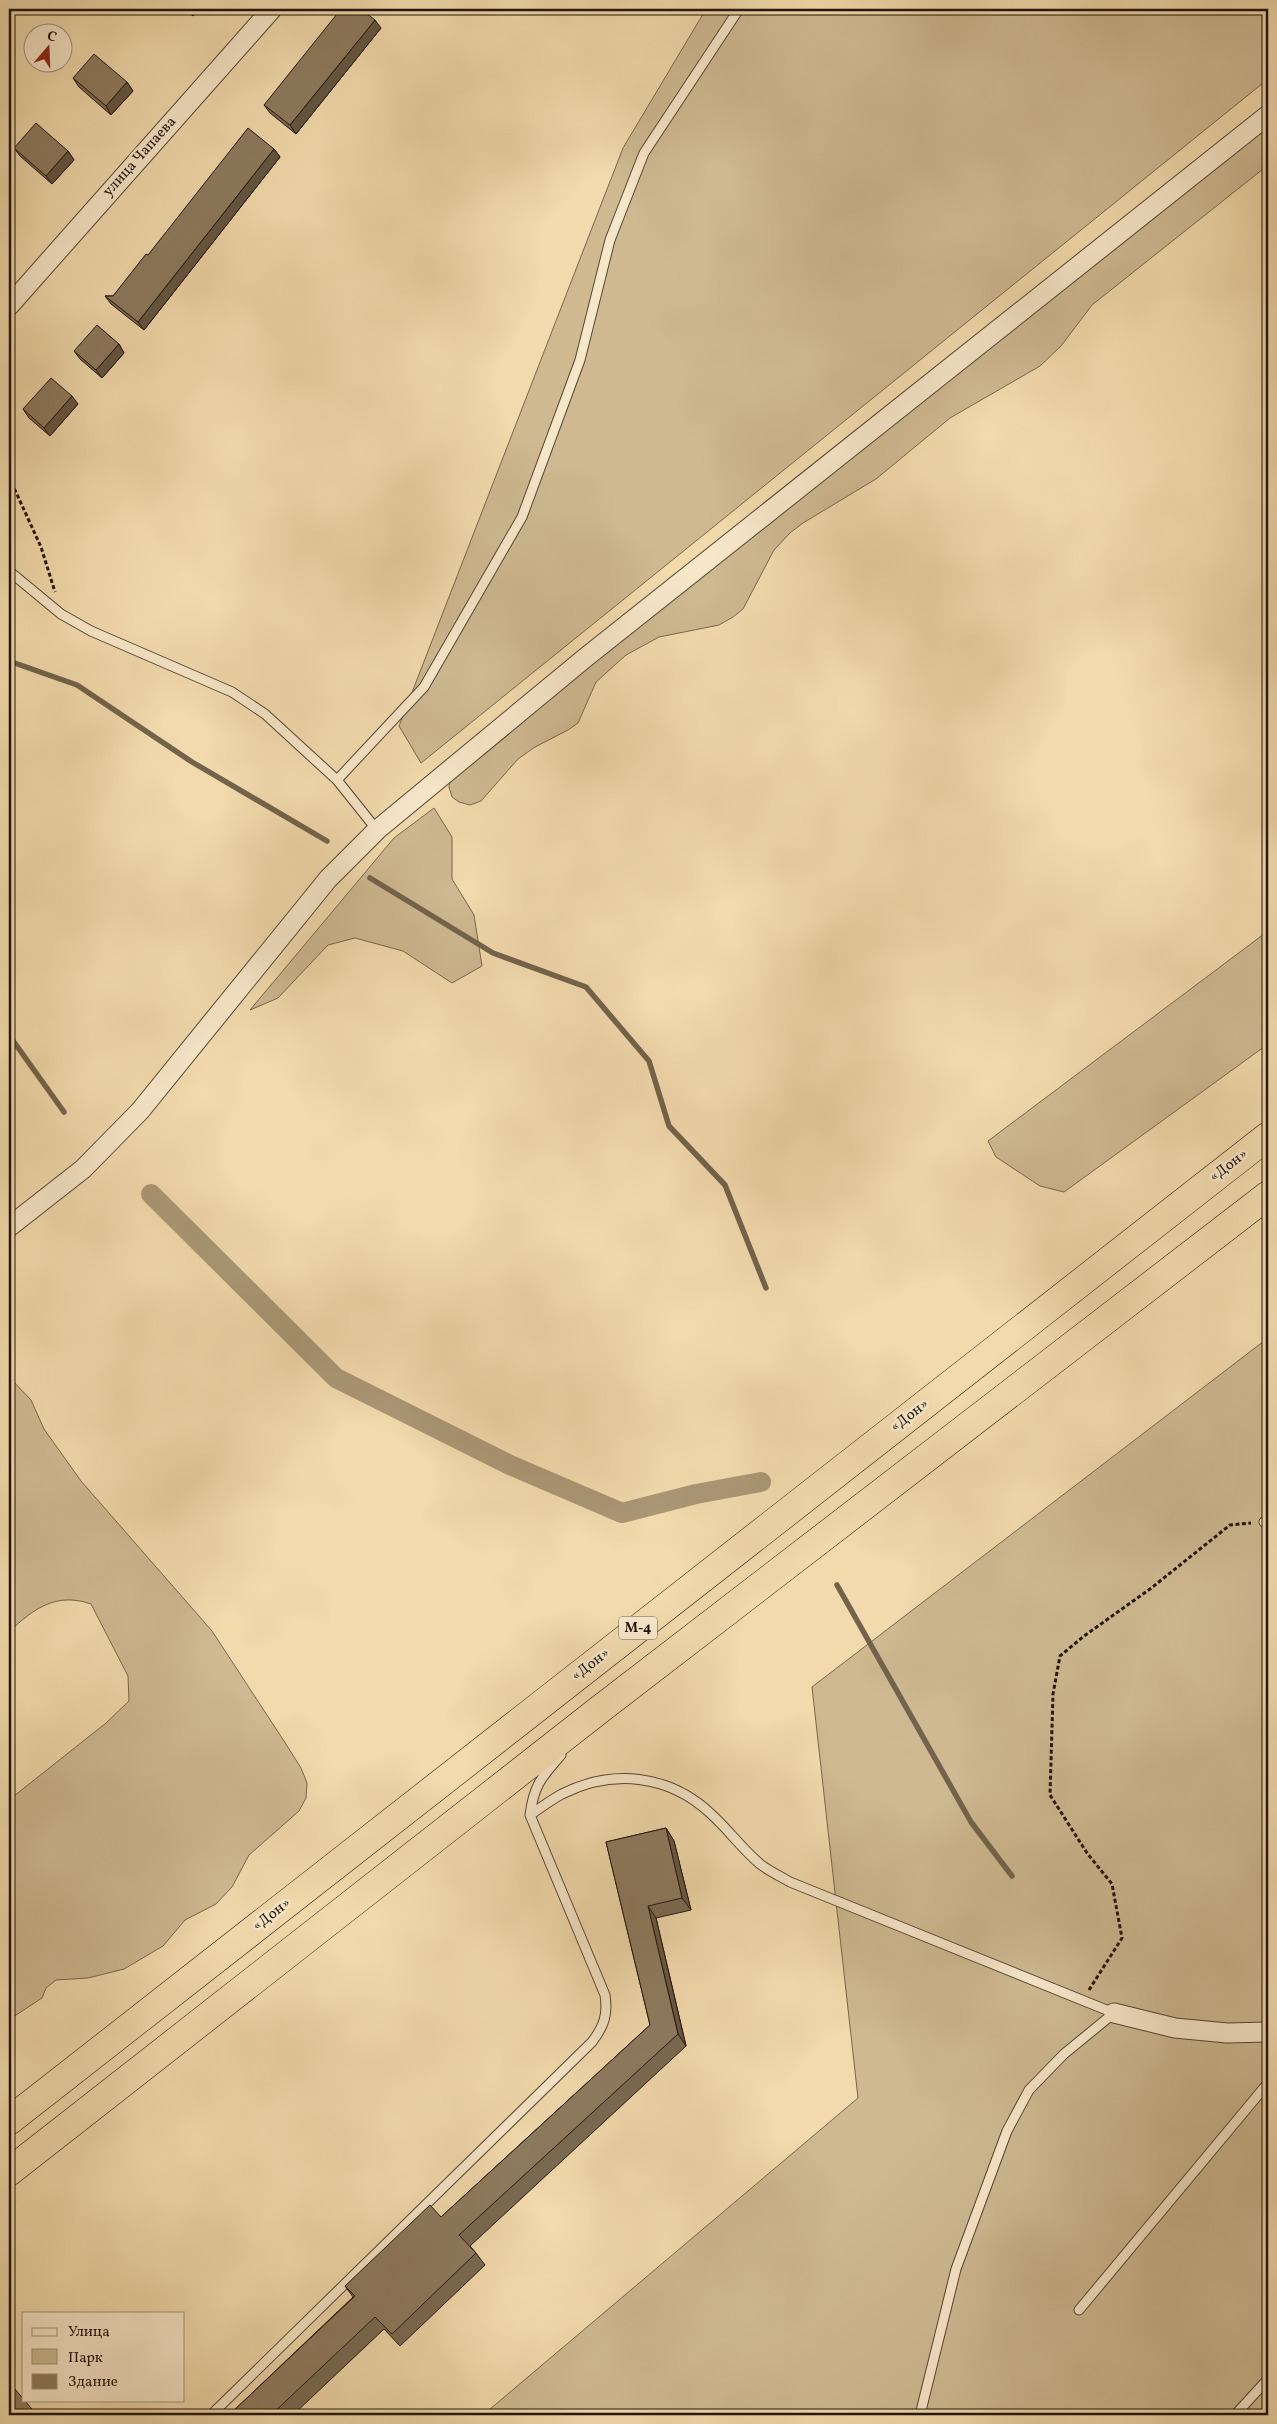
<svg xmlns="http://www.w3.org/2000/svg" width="1277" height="2424" font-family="Vollkorn,serif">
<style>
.green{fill:#ceb991;stroke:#76674e}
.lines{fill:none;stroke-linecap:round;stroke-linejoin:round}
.stream{stroke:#72634c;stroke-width:5.5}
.canal{stroke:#aa9776;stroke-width:20}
.lane-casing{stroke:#544634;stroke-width:11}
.street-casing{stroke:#544634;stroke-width:21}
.highway-casing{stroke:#1f150c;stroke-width:29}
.path{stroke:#1f150c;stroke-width:3;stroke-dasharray:4 2.5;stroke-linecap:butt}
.lane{stroke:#f7e7c9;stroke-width:9}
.street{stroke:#f7e7c9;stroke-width:19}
.highway{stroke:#f2daac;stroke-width:28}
.wall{fill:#796a52;stroke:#1f150c}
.shaded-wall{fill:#635642;stroke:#1f150c}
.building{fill:#8d7b5f;stroke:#1f150c}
.labels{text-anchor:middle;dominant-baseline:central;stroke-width:5;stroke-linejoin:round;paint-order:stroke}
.shield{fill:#f7e7c9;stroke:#605445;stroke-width:1}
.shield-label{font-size:14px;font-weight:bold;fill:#1f150c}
.street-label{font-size:15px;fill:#1f150c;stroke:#f7e7c9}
</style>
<rect width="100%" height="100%" fill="#f2daac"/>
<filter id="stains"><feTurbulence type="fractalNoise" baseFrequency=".004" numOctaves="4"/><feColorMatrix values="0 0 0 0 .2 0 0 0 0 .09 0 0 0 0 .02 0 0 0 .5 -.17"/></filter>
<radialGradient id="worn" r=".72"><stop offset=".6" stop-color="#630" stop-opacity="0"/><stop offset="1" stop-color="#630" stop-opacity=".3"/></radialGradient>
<path class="green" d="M706,9H1268V79L421,763L399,726L623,148Z
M1268,127V165L1092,305L1061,346L1040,366L950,418L876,479L803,523L790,533L774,550L743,609L733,617L719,625L659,637L626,655L596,682L578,723L568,730L535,747L518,759L481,801L470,805L459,802L452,797L449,787L450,779L455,771Z
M434,808L452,837V879L474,915L482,966L452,983L403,951L355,938L328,945L278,998L250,1010L394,838Z
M1268,931V1044L1064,1192L1040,1186L996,1157L988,1141Z
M1268,1338V2415H483L858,2098L812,1687Z
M9,1377L31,1400L44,1429L81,1481L212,1631L284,1741L301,1768L307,1783L306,1798L299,1811L249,1855L232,1887L216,1904L185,1920L163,1946L124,1969L88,1978L56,1980L46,1988L42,1998L13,2017H9V1800L106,1723L129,1701L128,1676L91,1604C57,1592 34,1608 9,1632Z"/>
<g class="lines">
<path class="stream" d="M9,661L77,685L192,762L327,841
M370,878L493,953L586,987L649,1061L669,1126L725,1185L766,1288
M9,1035L64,1112
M837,1585L971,1822L1012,1876"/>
<path class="canal" d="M151,1194L336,1378L510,1465L622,1513L696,1494L761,1482"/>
<g class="lane-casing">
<path id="lane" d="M9,571L61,614L91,631L232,692L265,714L337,780L377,830
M337,780L424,687L522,517L580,360L610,240L644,153L739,9
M1264,1522L1268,1524
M530,1815C540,1808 551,1800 562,1794C612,1769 668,1774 710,1813C728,1829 742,1849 760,1864C769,1871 780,1876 790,1882L1114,2013L1064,2054L1029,2090L1007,2131L956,2269L920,2415
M1079,2310L1268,2083
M211,2415L592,2042C604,2026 608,2015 605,1995L530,1815C534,1784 542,1777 561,1755
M1235,2415L1268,2379"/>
</g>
<g class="street-casing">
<path id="street" d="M9,306L272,9
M9,1227L83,1169L140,1111L328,879L377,830L585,658L1268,115
M1114,2013L1175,2028L1227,2033L1268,2032"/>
</g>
<g class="highway-casing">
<path id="highway" d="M9,2121L1268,1136
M9,2172L599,1710L1268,1195"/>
</g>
<path class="path" d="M9,477L41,547L55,592
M1089,1990L1122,1938L1112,1884L1087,1853L1050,1795L1053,1694L1060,1656L1084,1636L1150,1589L1230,1525L1251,1523"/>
<use href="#lane" class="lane"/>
<use href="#street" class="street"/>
<use href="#highway" class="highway"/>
</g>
<path class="wall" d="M184,9H199L193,16Z
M381,28L296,134L270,113L264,105Z
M73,78L127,82L133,91L111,115L79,87Z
M14,148L68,151L74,160L52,184L20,156Z
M274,149L280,157L144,330L111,304L105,296H113L148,255Z
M119,344L124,353L102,378L80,359L74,351Z
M78,404L50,436L29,418L23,409Z
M666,1828L674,1841L691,1910L656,1918L686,2046L470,2246L476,2253L485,2265L400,2346L384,2329L293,2415H229L353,2297L345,2286L441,2217L650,2025L606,1842Z"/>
<path class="shaded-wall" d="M188,9H199L193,16Z
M375,20L381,28L296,134L290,125Z
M127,82L133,91L111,115L106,106Z
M274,149L280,157L144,330L138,322Z
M68,151L74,160L52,184L46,176Z
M9,221L14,228L9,234Z
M119,344L124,353L102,378L96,370Z
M72,396L78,404L50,436L44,428Z
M666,1828L674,1841L691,1910L682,1898Z
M648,1906L656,1918L686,2046L678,2034Z"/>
<path class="building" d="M341,9H361L375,20L290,125L264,105Z
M94,54L127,82L106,106L73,78Z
M36,123L68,151L46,176L14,148Z
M248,128L274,149L138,322L105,296H113L146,254L148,255Z
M97,325L119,344L96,370L74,351Z
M51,378L72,396L44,428L23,409Z
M666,1828L682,1898L648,1906L678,2034L459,2235L476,2253L392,2334L375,2317L271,2415H229L355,2296L345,2286L430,2205L441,2217L650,2025L606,1842Z
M9,2382L37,2415H9Z"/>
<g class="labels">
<rect class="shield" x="619" y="1616.5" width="38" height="23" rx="4"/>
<g class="shield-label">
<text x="638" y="1628">М-4</text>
</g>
<g class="street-label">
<text transform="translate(140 157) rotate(-48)">улица Чапаева</text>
<text transform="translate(1229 1166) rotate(-38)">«Дон»</text>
<text transform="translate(910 1416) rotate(-38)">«Дон»</text>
<text transform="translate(591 1665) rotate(-38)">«Дон»</text>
<text transform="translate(272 1915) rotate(-38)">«Дон»</text>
</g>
</g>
<rect width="1277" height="2424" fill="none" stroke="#f2daac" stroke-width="30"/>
<rect x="10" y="10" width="1257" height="2404" fill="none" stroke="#1f150c" stroke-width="2.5"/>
<rect x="15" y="15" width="1247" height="2394" fill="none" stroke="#1f150c"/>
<rect x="22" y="2312" width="162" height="90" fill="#f7e7c9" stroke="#a1937d"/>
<rect x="32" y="2328" width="25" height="8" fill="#f7e7c9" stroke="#a1937d"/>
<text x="68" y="2336" font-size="15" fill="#1f150c">Улица</text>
<rect x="32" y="2349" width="25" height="15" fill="#ceb991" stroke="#a1937d"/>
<text x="68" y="2362" font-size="15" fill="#1f150c">Парк</text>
<rect x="32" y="2374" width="25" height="15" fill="#8d7b5f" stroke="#a1937d"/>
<text x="68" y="2386" font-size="15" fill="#1f150c">Здание</text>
<g transform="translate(48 48) rotate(19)"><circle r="24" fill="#f7e7c9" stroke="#a1937d"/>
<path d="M0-4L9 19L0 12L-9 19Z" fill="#8f2418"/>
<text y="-8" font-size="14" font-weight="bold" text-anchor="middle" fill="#1f150c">С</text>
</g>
<rect width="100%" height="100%" filter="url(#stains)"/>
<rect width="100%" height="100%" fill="url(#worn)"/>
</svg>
